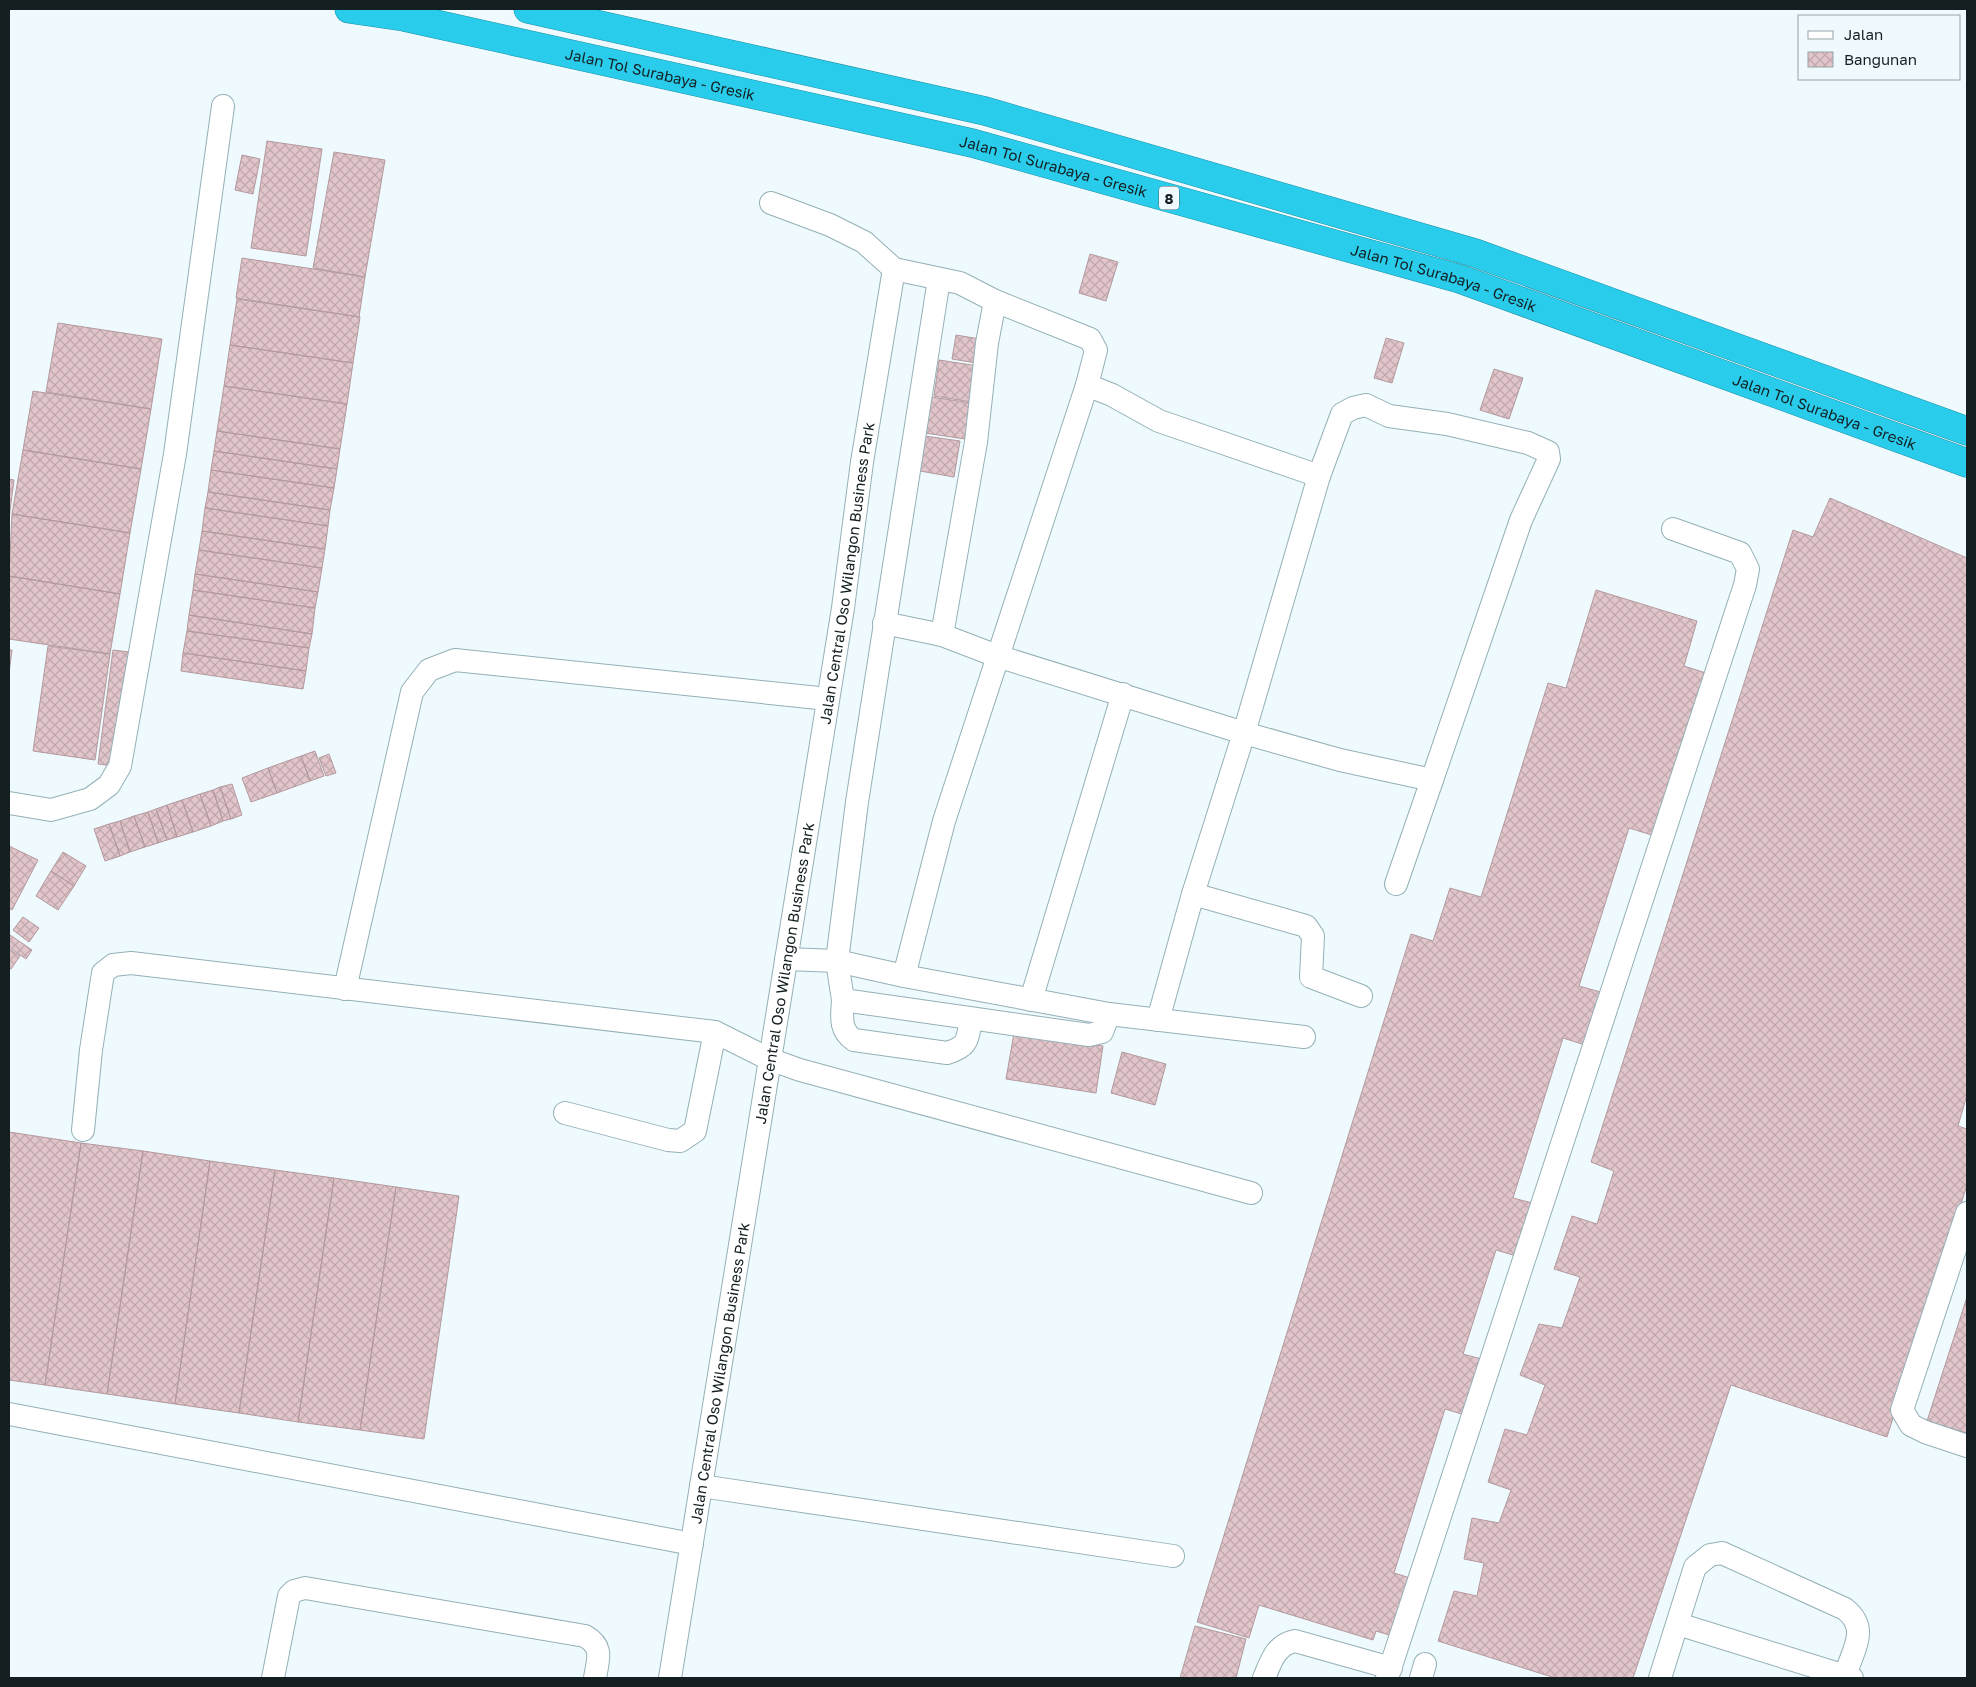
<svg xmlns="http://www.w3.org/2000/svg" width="1976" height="1687" font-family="'Golos Text',sans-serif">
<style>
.building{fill:url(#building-cross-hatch);stroke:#b3999e}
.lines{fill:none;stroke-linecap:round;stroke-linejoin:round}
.minor-casing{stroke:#94b0b7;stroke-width:24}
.highway-casing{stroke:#2290a5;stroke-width:29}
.minor{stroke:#fff;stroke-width:22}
.highway{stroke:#29cdeb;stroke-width:28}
.labels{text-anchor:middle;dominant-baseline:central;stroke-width:4.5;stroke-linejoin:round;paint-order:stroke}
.shield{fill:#eefafd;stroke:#556164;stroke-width:1}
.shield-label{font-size:14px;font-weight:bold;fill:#141f22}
.street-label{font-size:15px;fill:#141f22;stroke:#eefafd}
</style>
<defs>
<pattern id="building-cross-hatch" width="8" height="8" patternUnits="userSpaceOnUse" patternTransform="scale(1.25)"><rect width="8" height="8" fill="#e1c5ca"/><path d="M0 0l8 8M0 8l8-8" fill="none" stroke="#c0a9ad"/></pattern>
</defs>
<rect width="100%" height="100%" fill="#eefafd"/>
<path class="building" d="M267,141L322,149L306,256L251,248Z
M334,152L385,160L365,277L313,268Z
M242,155L260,159L253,194L235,190Z
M1090,254L1118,262L1106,301L1079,293Z
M242,258L365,277L359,317L236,298Z
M237,299L360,317L353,363L230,345Z
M58,323L162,339L151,409L46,392Z
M956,335L980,339L976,363L952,359Z
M1386,338L1404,343L1392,383L1374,378Z
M230,345L353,363L347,404L224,386Z
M939,360L978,366L972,402L934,396Z
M1494,369L1523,378L1509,419L1480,410Z
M224,386L347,404L340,449L217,431Z
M33,391L151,409L141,469L23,450Z
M931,397L971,403L965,439L925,433Z
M217,431L340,449L337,469L214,451Z
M925,436L960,441L954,477L920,471Z
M23,450L141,469L130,533L12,514Z
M214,451L337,469L334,488L211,470Z
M211,470L334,488L330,510L208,492Z
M9,479L14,480L9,519Z
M208,492L330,510L328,526L205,508Z
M1830,498L1967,558V1095L1958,1126L1967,1129V1185L1887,1437L1731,1385L1633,1678H1555L1438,1641L1454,1591L1477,1596L1484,1563L1464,1559L1472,1518L1499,1523L1511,1490L1488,1482L1505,1429L1527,1435L1545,1385L1520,1375L1539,1324L1562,1328L1580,1277L1554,1269L1572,1216L1597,1224L1614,1171L1591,1162L1793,530L1813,537Z
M205,508L328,526L325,549L202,531Z
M12,514L130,533L120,594L9,576Z
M202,531L325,549L322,568L199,550Z
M199,550L322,568L318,592L195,574Z
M195,574L318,592L315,608L193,590Z
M9,576L120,594L110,654L9,639Z
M193,590L315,608L312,634L189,615Z
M1596,590L1697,621L1684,666L1706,673L1655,836L1629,828L1579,986L1604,993L1588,1046L1563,1038L1513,1198L1536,1204L1520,1257L1496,1250L1463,1354L1485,1360L1468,1416L1445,1409L1394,1573L1417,1580L1399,1638L1376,1631L1373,1640L1259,1605L1249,1638L1197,1622L1411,934L1433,941L1450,888L1481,897L1548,683L1566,688Z
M189,615L312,634L309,648L187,631Z
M187,631L309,648L306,671L183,653Z
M48,646L110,654L95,760L33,751Z
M9,650H12L9,673Z
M113,650L129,652L114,766L98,764Z
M183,653L306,671L303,689L181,671Z
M315,751L324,776L310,781L301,756Z
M329,754L336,773L326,776L319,758Z
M301,756L310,781L277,793L268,768Z
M268,768L277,793L251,802L242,778Z
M232,784L242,815L231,819L220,787Z
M220,787L231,819L223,821L213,790Z
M213,790L223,821L211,826L200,794Z
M200,794L211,826L193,832L182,800Z
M182,800L193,832L177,837L167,805Z
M167,805L177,837L167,840L156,809Z
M156,809L167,840L158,843L148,812Z
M148,812L158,843L145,847L134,816Z
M134,816L145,847L130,852L120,821Z
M120,821L130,852L120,856L109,824Z
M109,824L120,856L105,861L94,829Z
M9,846L38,860L12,910L9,908Z
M63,852L86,866L74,886L51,871Z
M51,871L74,886L58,910L36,896Z
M23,917L39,928L29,942L13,930Z
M10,935L32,950L26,959L9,947Z
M9,949L20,956L11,969L9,968Z
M1014,1033L1103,1046L1096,1093L1006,1079Z
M1122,1052L1166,1064L1155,1105L1111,1093Z
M9,1132L81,1143L45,1385L9,1380Z
M81,1143L143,1151L107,1394L45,1385Z
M143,1151L210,1161L175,1404L107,1394Z
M210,1161L275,1170L239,1413L175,1404Z
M275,1170L334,1178L298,1422L239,1413Z
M334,1178L396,1187L360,1430L298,1422Z
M396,1187L459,1196L424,1439L360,1430Z
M1967,1297V1433L1927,1421Z
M1195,1626L1246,1639L1236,1678H1180Z"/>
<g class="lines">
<g class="minor-casing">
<g id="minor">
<path d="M771,203L830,225L864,242L894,269L960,283L995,301L1090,339L1096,350L1087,385L1112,395L1159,421L1319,476"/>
<path d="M939,279L857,802L837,961L843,1000L1089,1035L1102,1032L1109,1014"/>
<path d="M884,623L942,635L997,656L1244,733L1340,760L1432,780L1521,520L1549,459L1548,452L1528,443L1447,424L1389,416L1366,405L1353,408L1342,414L1319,476L1244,733L1193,894L1158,1020"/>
<path d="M942,635L976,442L987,343L995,301"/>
<path d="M9,803L51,810L90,799L109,785L120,766L175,454L223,106"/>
<path d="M1396,884L1432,780"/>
<path d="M1193,894L1306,926L1313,936L1311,977L1361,996"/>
<path d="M786,959L837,961L904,976L1109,1014L1304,1037"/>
<path d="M904,976L944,821L1087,385"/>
<path d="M345,989L412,692L429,670L455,660L828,699"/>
<path d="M843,1000C842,1016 839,1030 854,1040L947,1053C969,1046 967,1040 971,1019"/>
<path d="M1031,1000L1123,694"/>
<path d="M565,1113L668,1140L680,1141L695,1131L715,1032"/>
<path d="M83,1130L91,1050L103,973L113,965L131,963L715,1032L769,1059L800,1070L1251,1193"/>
<path d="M1967,1213L1902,1410L1911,1425L1925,1432L1967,1446"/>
<path d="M9,1414L692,1544"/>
<path d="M701,1486L1173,1556"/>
<path d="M1678,1624L1845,1676"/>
<path d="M273,1678L289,1596L294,1591L305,1588L585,1636C604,1647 598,1659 595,1678"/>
<path id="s1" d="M670,1678L843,608L862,462L894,269"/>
<path d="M1264,1678C1271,1662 1275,1645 1295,1641L1391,1668"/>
<path d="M1387,1678L1745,585L1748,569L1740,553L1673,529"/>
<path d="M1421,1678L1425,1664"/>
<path d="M1660,1678L1695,1567L1710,1555L1722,1553L1845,1609C1870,1629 1853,1649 1845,1676L1852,1678"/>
</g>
</g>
<g class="highway-casing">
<g id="highway">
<path id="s2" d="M349,9L404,17L972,143L1460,279L1967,463"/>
<path d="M528,9L985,111L1475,253L1967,431"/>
</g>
</g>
<use href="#minor" class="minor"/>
<use href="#highway" class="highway"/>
</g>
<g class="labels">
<rect class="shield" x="1159" y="186.5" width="20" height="23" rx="4"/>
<g class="shield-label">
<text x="1169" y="198">8</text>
</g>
<g class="street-label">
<text stroke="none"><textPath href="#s2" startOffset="318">Jalan Tol Surabaya - Gresik</textPath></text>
<text stroke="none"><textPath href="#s2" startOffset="722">Jalan Tol Surabaya - Gresik</textPath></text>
<text stroke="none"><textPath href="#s2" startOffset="1128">Jalan Tol Surabaya - Gresik</textPath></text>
<text stroke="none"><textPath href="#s2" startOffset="1532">Jalan Tol Surabaya - Gresik</textPath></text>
<text stroke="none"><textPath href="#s1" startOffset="1119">Jalan Central Oso Wilangon Business Park</textPath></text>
<text stroke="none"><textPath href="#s1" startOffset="714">Jalan Central Oso Wilangon Business Park</textPath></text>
<text stroke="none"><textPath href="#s1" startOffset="309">Jalan Central Oso Wilangon Business Park</textPath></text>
</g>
</g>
<rect width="1976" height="1687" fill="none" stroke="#141f22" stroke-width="20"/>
<rect x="1798" y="15" width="162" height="65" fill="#eefafd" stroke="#97a2a5"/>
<rect x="1808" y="31" width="25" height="8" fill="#ffffff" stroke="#97a2a5"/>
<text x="1844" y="40" font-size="15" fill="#141f22">Jalan</text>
<rect x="1808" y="52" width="25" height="15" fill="url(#building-cross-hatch)" stroke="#97a2a5"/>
<text x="1844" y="65" font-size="15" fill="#141f22">Bangunan</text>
</svg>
